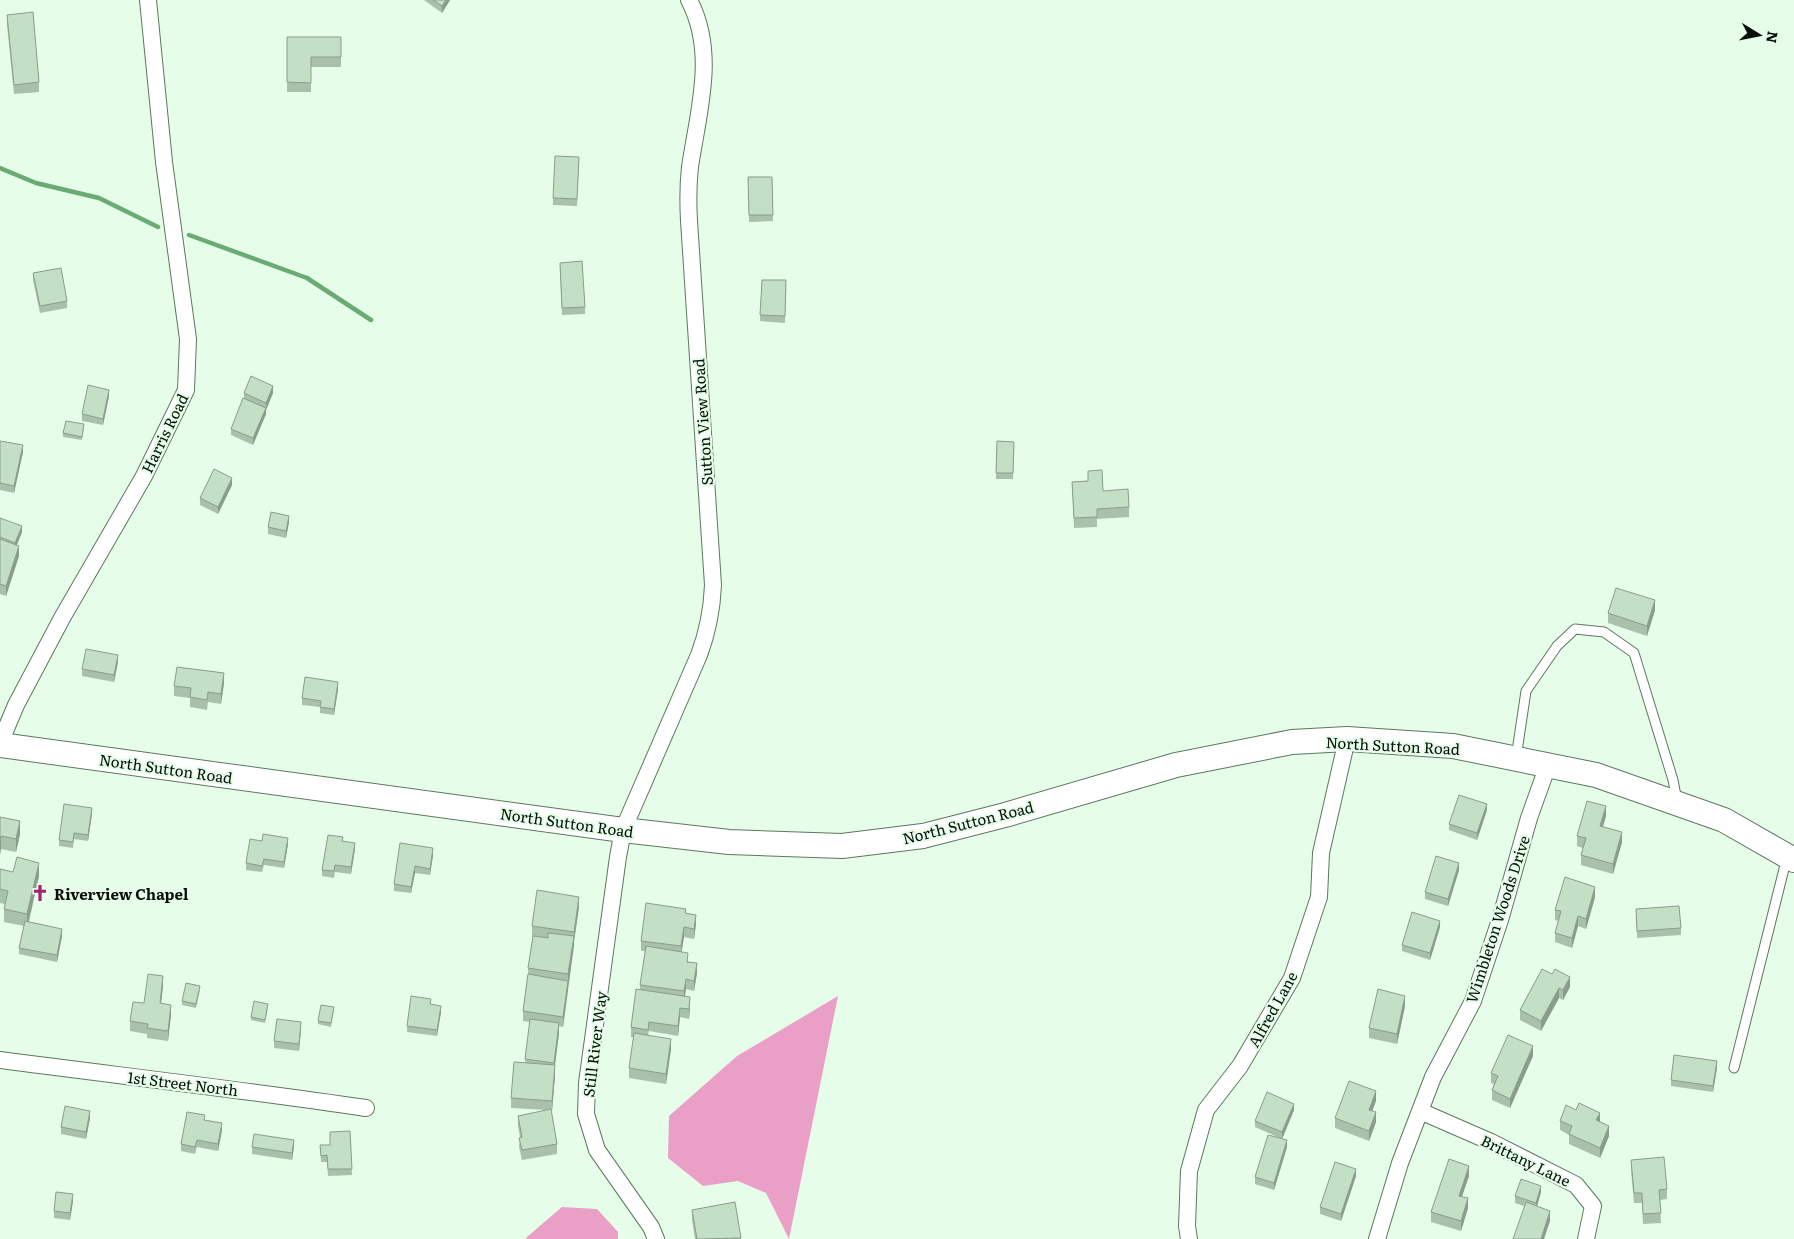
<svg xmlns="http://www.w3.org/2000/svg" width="1794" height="1239" font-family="Literata,serif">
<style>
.forest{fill:#ea9fc7}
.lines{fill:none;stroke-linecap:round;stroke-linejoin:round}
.stream{stroke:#6aaa75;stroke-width:4.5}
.lane-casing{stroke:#5d7760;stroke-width:11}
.street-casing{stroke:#5d7760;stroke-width:18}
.secondary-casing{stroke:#5d7760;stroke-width:26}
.lane{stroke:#fff;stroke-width:9}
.street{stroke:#fff;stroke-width:16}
.secondary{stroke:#fff;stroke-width:24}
.wall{fill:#a8c1aa}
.shaded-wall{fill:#889d8b}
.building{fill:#c3e0c6;stroke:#889d8b}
.labels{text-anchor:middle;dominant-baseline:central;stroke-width:4.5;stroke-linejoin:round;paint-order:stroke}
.street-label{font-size:15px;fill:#060f07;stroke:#e6fee9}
.poi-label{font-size:15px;font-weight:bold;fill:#060f07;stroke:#e6fee9;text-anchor:start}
</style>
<rect width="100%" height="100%" fill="#e6fee9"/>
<path class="forest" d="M838,996L789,1239L766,1193L738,1181L703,1186L668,1158L669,1116L737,1056Z
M562,1207L597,1209L618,1232V1239H526L527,1237Z"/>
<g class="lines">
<path class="stream" d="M0,168L36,183L99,198L158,227
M189,235L307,278L371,320"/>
<g class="lane-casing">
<path id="lane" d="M1516,758L1526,691L1557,646L1575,629L1604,632L1634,653L1673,780L1677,801
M1734,1068L1787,857"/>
</g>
<g class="street-casing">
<path id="street" d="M0,743L16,705L62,618L144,476L186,390L188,339L164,162L148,0
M0,1060C122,1076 244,1090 366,1108
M1420,1111L1491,1142L1576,1185L1593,1206L1586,1239
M656,1239L651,1227L597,1150L586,1114L587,1083L618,857L623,830L699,655C708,631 712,610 713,585L689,221C688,203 688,185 690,167C698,112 717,53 689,0
M1189,1239L1187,1226L1189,1171L1206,1110L1240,1066L1292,978L1319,897L1321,853L1347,739
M1377,1239L1400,1163L1433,1077L1473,1001L1500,920L1529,818L1548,765"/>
</g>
<g class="secondary-casing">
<path id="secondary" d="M0,745L623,830L729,842L842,846L923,836L1005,815L1176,765L1292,742L1347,739L1453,746L1596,775L1724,820L1794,860"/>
</g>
<use href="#lane" class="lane"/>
<use href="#street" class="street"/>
<use href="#secondary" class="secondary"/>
</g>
<path class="wall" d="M424,0H450L442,13Z
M7,15L39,82V92L14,94L7,25Z
M287,37H341V67H311V92H287Z
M579,157L577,206L553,205V198Z
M748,177H772L773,221L749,222Z
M560,269L585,307V314L562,315Z
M33,273L67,301V308L40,313L33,280Z
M786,280L785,323L760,321V315Z
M244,393H273L266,410V414L253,445L231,435V429L244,399Z
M109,396L103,425L82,421V414Z
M84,427L82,440L63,437V433Z
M0,441L23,452L14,493L0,490Z
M997,441L1014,442L1013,479H996Z
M1088,471L1103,491L1129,507V517L1097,519V527L1074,528L1072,482L1088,481Z
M232,485L218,514L200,505V498Z
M0,518L22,532L17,545L19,556L6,596L0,594Z
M289,522L286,538L268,534V527Z
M1655,610L1647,636L1608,623V613Z
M118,662L114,682L82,676V669Z
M224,683L221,704L208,702L207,710L190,707V698L174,696V686Z
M338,689L334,715L320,713V707L302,705V698Z
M1487,810L1477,840L1449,830V824Z
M92,814L88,841L74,839L73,848L59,846V840Z
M1606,816L1603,826L1622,842L1613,874L1581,865V855L1583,848L1577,846V836Z
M0,817L20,834L16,852L1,849L0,854Z
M343,841L355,849L351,874L335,872L334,878L322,876V870Z
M400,843L433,855L430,875L415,873L411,893L394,891V884Z
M288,844L284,868L264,865L262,872L246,870V863Z
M0,869L13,872L39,876L29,922L62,936L57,962L19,954V948L24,926L4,922V909L5,904L0,903Z
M1459,870L1448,906L1425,899V892Z
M1595,897L1586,929L1578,926L1572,948L1555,942V933L1559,921L1555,920V910Z
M579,907L568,981V990L563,1027L559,1026V1033L555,1065V1075L552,1111H551L557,1144V1154L522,1160L519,1147L520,1137L518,1126V1116L546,1110L511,1108V1098L525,1063L530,1022L523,1021V1011L528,974V968L533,936H532V926Z
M1636,909L1681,928V935L1637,938Z
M686,913L696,924L694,939L684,937L681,952L697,973L694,991L686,989L685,996L690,1007L689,1019L680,1017L678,1036L649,1031L648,1035L671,1049L666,1084L629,1078V1068L634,1037H631V1027L640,990V985L645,951H641V941Z
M1440,927L1430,960L1402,951V945Z
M1542,969L1570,987L1563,1000L1559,998L1541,1031L1520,1020V1010Z
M163,986L161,1003L171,1015L168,1041L147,1038V1034L130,1031V1021L144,1003Z
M200,990L196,1008L182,1005V1001Z
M431,1004L441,1012L437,1036L407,1032V1026Z
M1405,1006L1397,1044L1369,1038V1028Z
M268,1007L265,1023L251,1020V1017Z
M334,1010L331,1027L318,1024V1021Z
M301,1029L299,1051L274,1048V1041Z
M1533,1056L1510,1108L1492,1100V1090L1494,1084L1491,1083V1073Z
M1717,1068L1713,1092L1671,1086V1080Z
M1376,1101L1372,1111L1376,1122L1369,1141L1335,1128V1118Z
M1294,1110L1282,1139L1255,1127V1121Z
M90,1118L86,1139L61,1134V1127Z
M205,1120L222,1130L218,1151L197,1147L195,1154L181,1151V1144Z
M1560,1121L1600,1122L1609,1136L1600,1158L1569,1144V1135L1560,1130Z
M350,1131L352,1175L328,1176L327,1162H321L320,1145H330Z
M252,1147H294L292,1160L252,1154Z
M1287,1147L1274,1190L1255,1184V1177Z
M1631,1160L1667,1189V1199L1660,1200L1661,1223L1643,1224L1642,1203H1634L1631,1170Z
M1356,1176L1341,1221L1320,1214V1207Z
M1469,1176L1462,1196L1468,1208L1461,1231L1431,1222V1212Z
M1541,1192L1537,1206L1550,1221L1524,1206L1515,1203V1196Z
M73,1201L70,1220L54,1218V1211Z
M735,1202L741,1239H695L692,1220V1210Z"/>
<path class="shaded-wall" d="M446,0H450L442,13V6Z
M273,386V393L266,410V403Z
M109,390V396L103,425V419Z
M266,408V414L253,445V438Z
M23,445V452L14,493V486Z
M232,478V485L218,514V507Z
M289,516V522L286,538V531Z
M22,526V532L15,549V543Z
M19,546V556L6,596V586Z
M1655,600V610L1647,636V626Z
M118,655V662L114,682V675Z
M224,673V683L221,704V694Z
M338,682V689L334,715V709Z
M1487,804V810L1477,840V833Z
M1606,806V816L1600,836V826Z
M92,808V814L88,841V835Z
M20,821V834L16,852V839Z
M1622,832V842L1613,874V864Z
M1,836V849L0,854V841Z
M288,838V844L284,868V862Z
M355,843V849L351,874V867Z
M433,848V855L430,875V869Z
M39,863V876L27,927V914Z
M1459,863V870L1448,906V899Z
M415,866V873L411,893V887Z
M1595,887V897L1586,929V919Z
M579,897V907L574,942V932Z
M696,915V924L694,939V929Z
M1578,916V926L1572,948V938Z
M1440,921V927L1430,960V953Z
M684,927V937L681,956V946Z
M62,929V936L57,962V955Z
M574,936V946L563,1027V1017L568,983V974Z
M697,963V973L694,991V981Z
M163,976V986L160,1013V1003Z
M1570,977V987L1563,1000V990Z
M686,979V989L684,1001V991Z
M1559,988V998L1541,1031V1021Z
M1405,996V1006L1397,1044V1034Z
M690,997V1007L689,1019V1009Z
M171,1005V1015L168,1041V1031Z
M441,1006V1012L437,1036V1030Z
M680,1008V1017L678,1036V1026Z
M301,1022V1029L299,1051V1044Z
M559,1023V1033L554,1073V1063Z
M671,1039V1049L666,1084V1074Z
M1533,1046V1056L1510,1108V1099Z
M1717,1061V1068L1713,1092V1086Z
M555,1065V1075L552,1111V1101Z
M1376,1091V1101L1369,1120V1110Z
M1294,1104V1110L1282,1139V1132Z
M90,1111V1118L86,1139V1132Z
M1376,1112V1122L1369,1141V1131Z
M1600,1113V1122L1596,1120Z
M222,1123V1130L218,1151V1144Z
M1609,1126V1136L1600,1158V1148Z
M294,1140V1147L292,1160V1153Z
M1287,1140V1147L1274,1190V1183Z
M1469,1166V1176L1459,1205V1196Z
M1356,1169V1176L1341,1221V1214Z
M1541,1186V1192L1536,1210V1203Z
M73,1194V1201L70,1220V1213Z
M1468,1198V1208L1461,1231V1221Z
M1550,1211V1221L1544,1239H1541Z"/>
<path class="building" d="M433,0H446L442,6Z
M33,12L39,82L14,85L7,15Z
M287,37H341V57H311V83L287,82Z
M555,156L579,157L577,199L553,198Z
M748,177H772L773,215H749Z
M582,261L585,307L562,308L560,263Z
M61,268L67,301L40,306L33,273Z
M762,280H786L785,316L760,315Z
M251,376L273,386L266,403L244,393Z
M88,385L109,390L103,419L82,414Z
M243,398L266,408L253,438L231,429Z
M66,421L84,424L82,437L63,433Z
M0,441L23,445L14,486L0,483Z
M997,441L1014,442L1013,473H996Z
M214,469L232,478L218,507L200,498Z
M1102,470L1103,491L1128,489L1129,507L1097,509V517L1074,518L1072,482L1088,481V471Z
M271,512L289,516L286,531L268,527Z
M0,518L22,526L15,543L0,537Z
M0,539L19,546L6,586L0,584Z
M1616,588L1655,600L1647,626L1608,613Z
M86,649L118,655L114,675L82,669Z
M177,667L224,673L221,694L208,692L207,700L190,697L191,688L174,686Z
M305,677L338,682L334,709L320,707L321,701L302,698Z
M1459,795L1487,804L1477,833L1449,824Z
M1587,801L1606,806L1600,826L1622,832L1613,864L1581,855L1586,838L1577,836Z
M64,804L92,808L88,835L74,833L73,842L59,840Z
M0,817L20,821L16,839L1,836L0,841Z
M263,834L288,838L284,862L264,859L262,866L246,863L250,839L262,841Z
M328,835L343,837L342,841L355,843L351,867L335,865L334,871L322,870Z
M400,843L433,848L430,869L415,866L411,887L394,884Z
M1436,856L1459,863L1448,899L1425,892Z
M17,857L39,863L27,914L4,909L8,891L0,889V869L13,872Z
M1565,877L1595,887L1586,919L1578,916L1572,938L1555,933L1561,911L1555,910Z
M537,890L579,897L574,932L532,926Z
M646,903L686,909L685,913L696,915L694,929L684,927L681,946L641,941Z
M1679,906L1681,928L1637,931L1636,909Z
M1412,912L1440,921L1430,953L1402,945Z
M25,921L62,929L57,955L19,948Z
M548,933L574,936L568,974L528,968L533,936L548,938Z
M646,946L688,953L687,962L697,963L694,981L686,979L684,991L640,985Z
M1542,969L1552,974L1555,969L1570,977L1563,990L1559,988L1541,1021L1520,1010Z
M148,974L163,976L160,1003L171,1005L168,1031L147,1028L148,1024L130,1021L133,1002L144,1003Z
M528,974L568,981L563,1017L523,1011Z
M186,983L200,986L196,1004L182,1001Z
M636,989L690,997L689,1009L680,1008L678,1026L649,1022L648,1030L631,1027Z
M1378,989L1405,996L1397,1034L1369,1028Z
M411,996L431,999L430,1004L441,1006L437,1030L407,1026Z
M254,1001L268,1004L265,1020L251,1017Z
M321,1005L334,1007L331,1023L318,1021Z
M277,1019L301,1022L299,1044L274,1041Z
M530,1019L559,1023L554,1063L525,1059Z
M634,1033L671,1039L666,1074L629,1068Z
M1508,1035L1533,1046L1510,1099L1492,1090L1498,1076L1491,1073Z
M1674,1055L1717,1061L1713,1086L1671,1080Z
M514,1062L555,1065L552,1101L511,1098Z
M1349,1081L1376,1091L1369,1110L1376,1112L1369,1131L1335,1118Z
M1267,1092L1294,1104L1282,1132L1255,1121Z
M1579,1103L1600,1113L1596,1120L1609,1126L1600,1148L1569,1134L1572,1126L1560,1121L1566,1105L1576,1110Z
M65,1106L90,1111L86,1132L61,1127Z
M551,1109L557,1144L522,1150L519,1138L522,1137L518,1116Z
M187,1112L205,1115L204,1120L222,1123L218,1144L197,1140L195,1147L181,1144Z
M350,1131L352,1169H328L327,1155L321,1156L320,1145H330V1132Z
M254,1134L294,1140L292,1153L252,1147Z
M1268,1135L1287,1140L1274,1183L1255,1177Z
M1664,1157L1667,1189L1659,1190L1661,1213L1643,1214L1642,1193H1634L1631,1160Z
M1449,1159L1469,1166L1459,1196L1468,1198L1461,1221L1431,1212Z
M1335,1162L1356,1169L1341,1214L1320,1207Z
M1521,1179L1541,1186L1536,1203L1515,1196Z
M56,1192L73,1194L70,1213L54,1211Z
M735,1202L741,1238L697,1239L692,1210Z
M1526,1202L1550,1211L1541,1239H1513Z"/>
<defs>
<g id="church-bare" transform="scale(1.35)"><path d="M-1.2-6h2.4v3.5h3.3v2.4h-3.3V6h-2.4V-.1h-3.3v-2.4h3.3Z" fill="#a22375" stroke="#e6fee9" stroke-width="2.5" paint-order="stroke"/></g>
</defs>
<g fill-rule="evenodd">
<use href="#church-bare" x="40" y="893"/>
</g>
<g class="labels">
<g class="street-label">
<text transform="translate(702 422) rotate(-94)">Sutton View Road</text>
<text transform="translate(164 433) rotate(-64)">Harris Road</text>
<text transform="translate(1393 745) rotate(3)">North Sutton Road</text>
<text transform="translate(166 768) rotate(8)">North Sutton Road</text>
<text transform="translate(567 822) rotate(8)">North Sutton Road</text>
<text transform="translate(968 822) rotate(-14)">North Sutton Road</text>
<text transform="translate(1497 919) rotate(-72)">Wimbleton Woods Drive</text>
<text transform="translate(1272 1009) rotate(-61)">Alfred Lane</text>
<text transform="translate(594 1044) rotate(-83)">Still River Way</text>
<text transform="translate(183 1083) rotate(7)">1st Street North</text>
<text transform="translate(1526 1160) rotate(26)">Brittany Lane</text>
</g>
<g class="poi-label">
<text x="54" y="893">Riverview Chapel</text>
</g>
</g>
<g transform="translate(1759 35) rotate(100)" stroke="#e6fee9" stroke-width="4" paint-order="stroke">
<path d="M0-4L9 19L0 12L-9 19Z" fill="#060f07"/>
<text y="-8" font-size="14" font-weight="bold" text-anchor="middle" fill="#060f07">N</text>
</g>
</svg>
